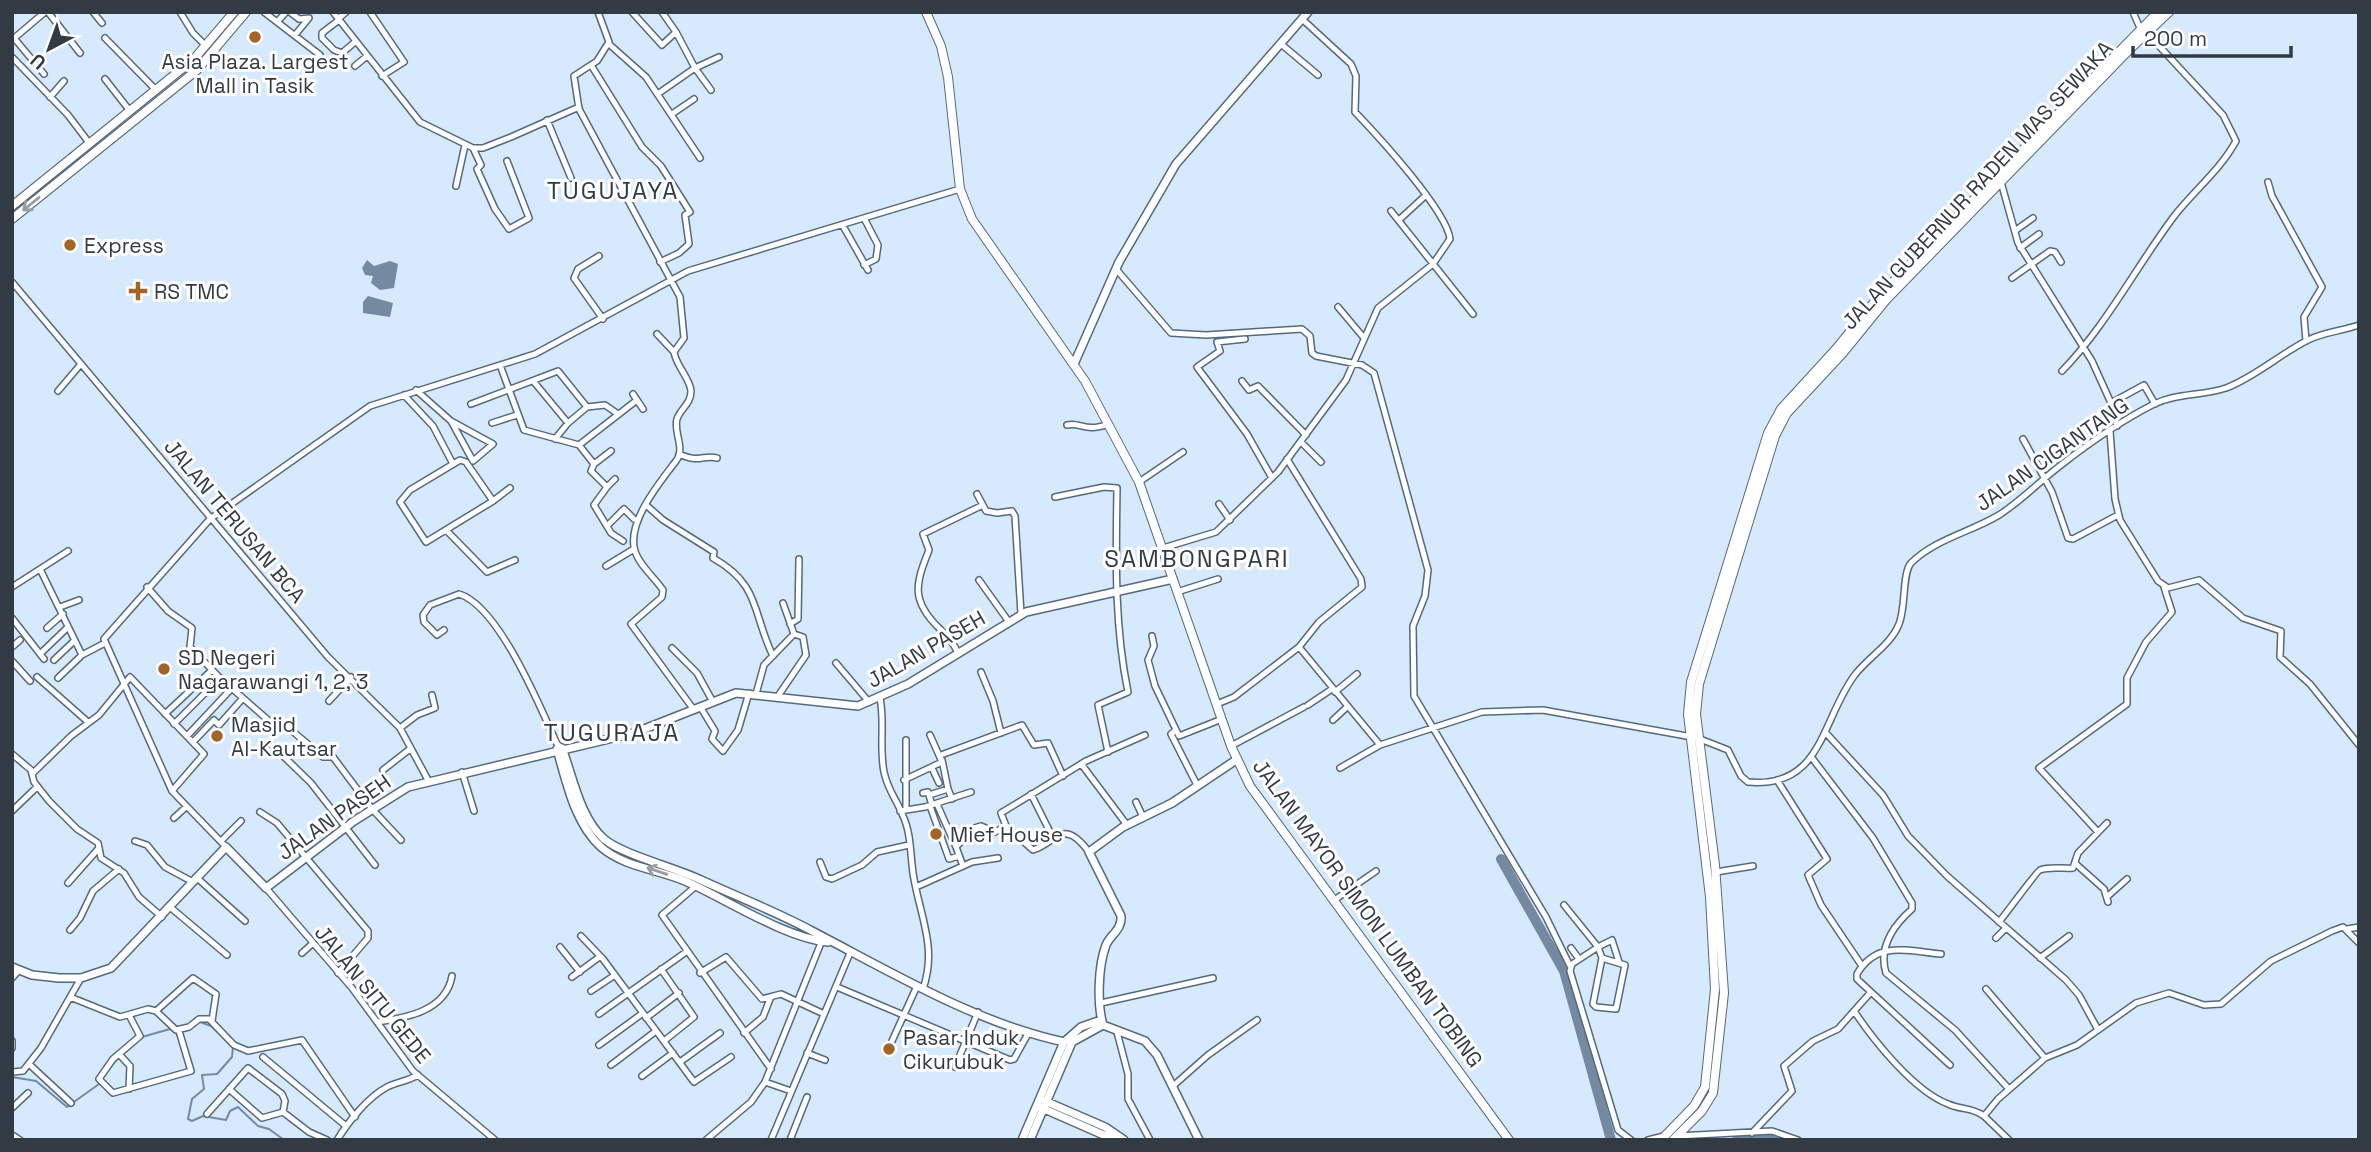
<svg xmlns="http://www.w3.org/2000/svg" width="2371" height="1152" font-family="'Space Grotesk',sans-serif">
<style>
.water{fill:#758aa1}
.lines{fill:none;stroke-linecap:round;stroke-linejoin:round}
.stream{stroke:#758aa1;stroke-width:2}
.river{stroke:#758aa1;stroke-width:10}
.street-casing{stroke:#55697d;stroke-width:8}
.secondary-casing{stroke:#55697d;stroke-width:10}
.primary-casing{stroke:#55697d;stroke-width:10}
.street{stroke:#fff;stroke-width:5}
.secondary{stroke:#fff;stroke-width:7}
.primary{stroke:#fff;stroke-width:8}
.oneway{stroke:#989da2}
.poi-dot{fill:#a26429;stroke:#fff;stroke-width:2.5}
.labels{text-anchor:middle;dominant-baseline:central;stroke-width:6;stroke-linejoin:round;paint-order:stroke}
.poi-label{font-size:21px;fill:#323b44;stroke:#fff;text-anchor:start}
.street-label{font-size:21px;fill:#323b44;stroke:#fff}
.quarter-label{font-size:24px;letter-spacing:2px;fill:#323b44;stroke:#fff}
</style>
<rect width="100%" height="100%" fill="#d7e9fc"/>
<path class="water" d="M367,260L374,266L390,261L398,264L394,288L380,290L371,283L373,276L365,275L362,268Z
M368,296L393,303L390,317L363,313V302Z"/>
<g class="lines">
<path class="stream" d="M200,1022L211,1026L224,1038
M142,1037L170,1029L173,1031
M233,1047L232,1057L217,1074L202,1075L204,1089L192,1099L188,1119L192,1121L203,1116L226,1120L230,1111L238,1107L258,1126L269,1129L284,1140
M112,1065L120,1056
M12,1077L36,1081L67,1107L99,1084"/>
<path class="river" d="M1501,859L1564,971L1611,1140
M1737,1140L1762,1136L1789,1140"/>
<g class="street-casing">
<path id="street" d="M48,12L80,53
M93,12L102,23
M180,12L193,33L206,46
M264,12L320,55L314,62
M290,12L299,19L309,18L295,35
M333,12L420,122L473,148H483L511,137L579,107
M370,12L404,62L382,76
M598,12L609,42L597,61L574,76L579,109L680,297L684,338L674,352C676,366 690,378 691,391C691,404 681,408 677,419C673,432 686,449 676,461C661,481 626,522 635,551C639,565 655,578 663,590L662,597L631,624L694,710
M632,12L662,45L676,32L662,12
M2133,12L2140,28
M338,19L346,12
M339,20L322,33V38L334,50L342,53L355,42
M277,22L286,12
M14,38L44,74
M105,38L156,90
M12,40L45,12
M609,44L646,77L700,158
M1281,44L1318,75
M12,57L68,115L90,144
M591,65L642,147L661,166L690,212L685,215L689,244L679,253L660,262
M355,66L367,56
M105,79L130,111
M711,90L695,68L719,57
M659,93L695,68L676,32
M50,97L64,81
M672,114L694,99
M547,120L571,178
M473,148L481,165L477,169L495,209L509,229L529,218L507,161
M2001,182L2018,243L2092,361L2111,403L2117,426
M2268,182L2272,196L2322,287L2304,317L2306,341
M456,186L465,145
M1391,211L1473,314
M1400,219L1425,196
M843,226L868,270
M2016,230L2033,218
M2020,248L2039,234
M599,256L578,269L574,278L603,319
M864,265L876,259L878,245L865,220
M1116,269L1171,333L1206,335L1302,329L1310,336L1312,353L1316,356L1362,365L1374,373L1428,570L1425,596L1413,626L1414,696L1546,917L1570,966
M2012,278L2050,251L2055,252L2061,262
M12,282L328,657L400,728L428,780
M1338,307L1364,338
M657,334L674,352
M1245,339L1217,342L1220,351L1197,367L1247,434L1272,478
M500,365L524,430L579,445L594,464L611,451
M2062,371C2105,327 2135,269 2172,219C2192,192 2219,172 2236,141L2223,115L2147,33
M1242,381L1249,390L1258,386L1306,435
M534,382L568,423
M416,390L451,421L473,461L493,444L451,421
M58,391L81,364
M404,395L433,426L453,464
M637,400L643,409
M2111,403L2144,385L2155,404
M471,404L558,371L587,407L568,423L555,439
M587,407L605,405L618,414
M492,423L517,415
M1067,425C1082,422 1084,433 1109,424
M2110,431L2115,499L2120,520L2158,581L2168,588L2199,580L2243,618L2281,631L2280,657L2310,684L2359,745
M2023,439L2052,492L2068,538L2073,539L2118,515
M1301,442L1321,462
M579,445L637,400L633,394
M679,454C701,464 703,454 717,458
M594,464L591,471L607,487L594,505L611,533L623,541
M1139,482L1183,452
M607,487L615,479
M977,494L986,511L997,513L1012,511L1015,516L1021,614
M1055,497L1104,487L1117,488C1116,557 1114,624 1128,692L1098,705L1108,752
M493,501L426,542L400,502L410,490L460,460L466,462L493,501L510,488
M1219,504L1230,520
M646,505L663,520L714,552L713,558C761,585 752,613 773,656
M607,526L624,509L634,519
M447,531L487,572L515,560
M1163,548L1216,532L1278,472L1346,380L1378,308L1433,264L1450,239C1447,211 1377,135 1355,112L1356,76L1351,64L1302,19
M606,566L634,549
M40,569L82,655
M979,580L1009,622
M12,587L68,551
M147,587L168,611L192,628L190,647L219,677L276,727L284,724L323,757H333L372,809L401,840
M1177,592L1218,579
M60,607L79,600
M12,618L44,659
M790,624L798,619L799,559
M47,628L63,614
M444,630L437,635L424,622L423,615L430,605L459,594C499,606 540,707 557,744L562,748
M1152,636L1154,646L1148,660L1155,686L1179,736L1222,719
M12,647L20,640
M1299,647L1380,745L1482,712L1543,710L1692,737
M672,648L697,673L713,702
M40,654L68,627
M958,654C955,643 946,636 939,628C910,600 916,583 929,550L923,534L981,506
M54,660L74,641
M12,661L30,681
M836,663L869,702
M981,672L993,701L1001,733
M37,677L88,722
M58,678L82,655L105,643
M1335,692L1357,674
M756,694L764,665L794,634L783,603
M778,696L806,655L803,637L794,634
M880,698C885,722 879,747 884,772C888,791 897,800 903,816C912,835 910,859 914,879C921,918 937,949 923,989
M329,701L351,677
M1217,704L1234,697L1299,647L1319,622L1362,587L1361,579L1287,459
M1308,705L1332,689
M701,708L715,731L712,739L723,751L738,730L749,693
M165,714L212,670
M1333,720L1347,707
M174,724L220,678
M400,728L417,715L435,708L432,695
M1176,730L1171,734L1197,785
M1825,732L1883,795L1908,836L1947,876L2066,980L2079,995L2097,1028
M187,736L232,688
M1700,739L1728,750L1741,776L1748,782C1822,789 1821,721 1854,676C1867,658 1891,645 1899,624C1906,608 1902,573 1911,563C1935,539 1971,532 1999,515C2021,501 2040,481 2061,465C2089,443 2121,421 2154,404C2177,393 2202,396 2226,388C2255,377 2280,354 2308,340C2324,332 2342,331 2359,325
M193,742L214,720L219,725L243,698
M273,746L311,783L375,865
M1231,746L1304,707
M12,754L31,770L34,782L49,801L77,829L98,843L101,858L124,873L139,897L162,917
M941,755L1022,725L1034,745L1048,743L1063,776
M1812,758L1873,838L1912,903V909C1894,925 1878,947 1886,973L1955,1030L2009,1089
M942,760L948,789
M1082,765L1127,825
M932,768L939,783
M1340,768L1380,745
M383,770L410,749
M462,772L474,811
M32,774L71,736L99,715L130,677L204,754L172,791
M904,780L942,762L930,735
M1777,780L1827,859L1808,875L1821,905L1862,966
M923,793L928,792L932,805
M1031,794L1052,836
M929,795L948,789L952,799
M1136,802L1143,817
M937,804L956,847
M930,806L949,859L959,856
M906,810V740
M12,811L37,787
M900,811L925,807L971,792
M260,812L277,823L368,931V938L338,973
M174,818L186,807
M2098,832L2039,768L2127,704V678L2146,642L2172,612L2164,587
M135,841L147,845L165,867L193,882
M221,841L241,821
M226,847L172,791L104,639L210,519L370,406L535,354L688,271L960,189
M1089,852C1063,817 1057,842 1033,850L1006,826L1001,813L1086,761L1145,735
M820,862L826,877L832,879L862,865L877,852L909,845
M2076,864L2104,889L2108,902
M963,866L956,847L974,828L981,826L995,832L1006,826
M1716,872L1753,866
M196,877L245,921
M68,883L99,848
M696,886L662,915L771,1069
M916,887L972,862L998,858
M266,888L352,988L413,1071L495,1140
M2108,896L2127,879
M1333,901L1376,871
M1564,905L1598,947L1572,964L1570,971L1618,1130L1631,1140
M170,907L227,955
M1999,922C2005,915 2037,871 2040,870C2050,866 2063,869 2073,868L2078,853L2107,823
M2347,929L2359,927
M70,930L80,918L93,891L119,869
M581,936L603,959L694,1082L731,1057
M1996,938L2006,928
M560,947L580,972
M1571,948L1579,959
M302,953L312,944
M1602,958L1593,1004L1596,1007L1616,1009L1625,965L1602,958L1598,947L1612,940L1619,962
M2040,958L2069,936
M661,969L694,1017L664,1041
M700,973L726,957L762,999L781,994L824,1014
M572,977L598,958
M12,978L19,970
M837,987L1010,1060L1014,1059L1029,1032
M1986,989L2045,1058
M591,991L615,975
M1871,992L1857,979V974C1877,940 1908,951 1941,954
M70,997L120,1017L148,1009L156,1011
M1101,1003L1213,978
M1854,1011C1874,1041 1914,1091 1948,1104C1961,1110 1972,1107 1984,1116
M599,1014L686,952
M129,1015L140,1036L113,1059L99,1079L113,1093L191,1071L179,1031
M646,1018L679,993
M212,1021L216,994L193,978L156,1011L176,1030L189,1027L199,1019H209L234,1045L248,1051L302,1040L355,1117
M377,1022C406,1018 446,1011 452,976
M1117,1032L1128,1074V1099L1150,1140
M744,1033L763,1017L770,999
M12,1041V1048
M892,1041L917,986
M599,1045L643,1013
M807,1053L825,1060
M119,1054L130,1066L129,1089
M263,1057L346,1126
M680,1062L720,1033
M29,1064L71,1103
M611,1065L656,1031
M955,1067L978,1012
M12,1072L23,1071L41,1048L81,978
M642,1076L673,1053
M765,1082L791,1091
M1173,1086L1208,1055L1257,1020
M229,1089L262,1118L283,1112L309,1132L327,1140
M12,1108L28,1093
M207,1114L248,1068L282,1094L285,1101L283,1112
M1752,1133L1792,1091L1784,1066L1813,1041L1838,1029L1871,992L1950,1065
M14,1136L20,1140
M1677,1136L1772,1131L1798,1140
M337,1140C348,1122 368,1097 387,1087C397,1082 408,1081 418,1075
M706,1140L751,1102L765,1082L823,938
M771,1140L850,953
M790,1140L807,1097
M1648,1140L1664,1136
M2009,1140L1984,1116L1998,1099L2045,1058L2077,1045L2136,1003L2169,993L2204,1005L2221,1004L2271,961L2332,931L2343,927L2359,943"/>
</g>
<g class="secondary-casing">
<path id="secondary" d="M1074,364L1119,262L1176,164L1308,12
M562,748C573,777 580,818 604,839C621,854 676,868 701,880C738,897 777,912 812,931C891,972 976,1023 1064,1042
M557,749C566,781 575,824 601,847C624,867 657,869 685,881C726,899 785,938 828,942
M12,967L32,975L59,978H81L111,968L226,847L266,888L354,821L408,787L634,733L736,693L858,706L908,684L1026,612L1173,579
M1045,1101L1105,1127L1124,1140
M1042,1108L1115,1140
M1022,1140L1064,1042L1081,1027L1101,1020
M1030,1140L1072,1042L1103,1025
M1199,1140L1157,1055L1145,1041L1103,1025C1097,1004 1098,966 1106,945C1111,934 1122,930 1121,916L1089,852L1123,827L1172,803L1236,760"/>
</g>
<g class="primary-casing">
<path id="primary" d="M926,12L941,46L948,77L960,189L972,219L1085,381L1139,482L1231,746L1250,786L1509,1140
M12,206L194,59L234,12
M12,219L197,70L246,12
M1661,1140L1694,1106L1705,1087L1715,989L1710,897L1688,714L1691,682L1768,433L1781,409L1836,349L1880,295L2158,12
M1673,1140L1702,1111L1713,1093L1724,993L1715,865L1696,714L1699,684L1775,436L1787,413L1842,354L1886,300L2133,46L2169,12"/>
</g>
<use href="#street" class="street"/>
<use href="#secondary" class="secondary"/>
<use href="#primary" class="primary"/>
</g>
<defs><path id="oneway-shaft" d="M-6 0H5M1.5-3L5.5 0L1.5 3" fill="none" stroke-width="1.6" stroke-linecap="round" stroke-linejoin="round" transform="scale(1.75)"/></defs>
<g class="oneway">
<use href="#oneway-shaft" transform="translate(31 204) rotate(141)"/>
<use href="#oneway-shaft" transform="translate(657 871) rotate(-161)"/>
</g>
<g class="poi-dot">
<circle cx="255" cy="37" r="7"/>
<circle cx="70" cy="245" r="7"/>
<path d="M134.5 280.5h7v7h7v7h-7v7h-7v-7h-7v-7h7z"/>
<circle cx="164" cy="669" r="7"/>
<circle cx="217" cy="736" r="7"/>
<circle cx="936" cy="834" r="7"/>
<circle cx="889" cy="1049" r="7"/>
</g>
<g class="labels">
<g class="poi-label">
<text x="255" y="61" text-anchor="middle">Asia Plaza. Largest<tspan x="255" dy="24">Mall in Tasik</tspan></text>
<text x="84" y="245">Express</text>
<text x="154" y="291">RS TMC</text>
<text x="178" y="657">SD Negeri<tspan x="178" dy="24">Nagarawangi 1, 2, 3</tspan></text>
<text x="231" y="724">Masjid<tspan x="231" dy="24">Al-Kautsar</tspan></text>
<text x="950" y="834">Mief House</text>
<text x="903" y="1037">Pasar Induk<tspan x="903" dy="24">Cikurubuk</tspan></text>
</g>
<g class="street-label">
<text transform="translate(1977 185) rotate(-47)">JALAN GUBERNUR RADEN MAS SEWAKA</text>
<text transform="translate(2052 454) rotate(-35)">JALAN CIGANTANG</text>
<text transform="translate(235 521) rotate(50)">JALAN TERUSAN BCA</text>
<text transform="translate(926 649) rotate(-30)">JALAN PASEH</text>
<text transform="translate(334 817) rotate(-35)">JALAN PASEH</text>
<text transform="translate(1368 913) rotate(54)">JALAN MAYOR SIMON LUMBAN TOBING</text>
<text transform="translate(373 994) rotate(51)">JALAN SITU GEDE</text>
</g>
<g class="quarter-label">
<text x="613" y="190">TUGUJAYA</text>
<text x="1197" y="558">SAMBONGPARI</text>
<text x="612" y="732">TUGURAJA</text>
</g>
</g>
<rect width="2371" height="1152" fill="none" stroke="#323b44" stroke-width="28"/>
<g transform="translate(49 49) rotate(221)" stroke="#ffffff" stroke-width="5" paint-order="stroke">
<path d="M0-5L12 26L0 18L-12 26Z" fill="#323b44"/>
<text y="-10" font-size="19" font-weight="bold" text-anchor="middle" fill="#323b44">U</text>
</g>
<path d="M2133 46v10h158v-10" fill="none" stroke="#323b44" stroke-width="3.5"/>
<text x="2144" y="46" font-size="21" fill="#323b44" stroke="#ffffff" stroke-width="5" paint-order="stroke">200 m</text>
</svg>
